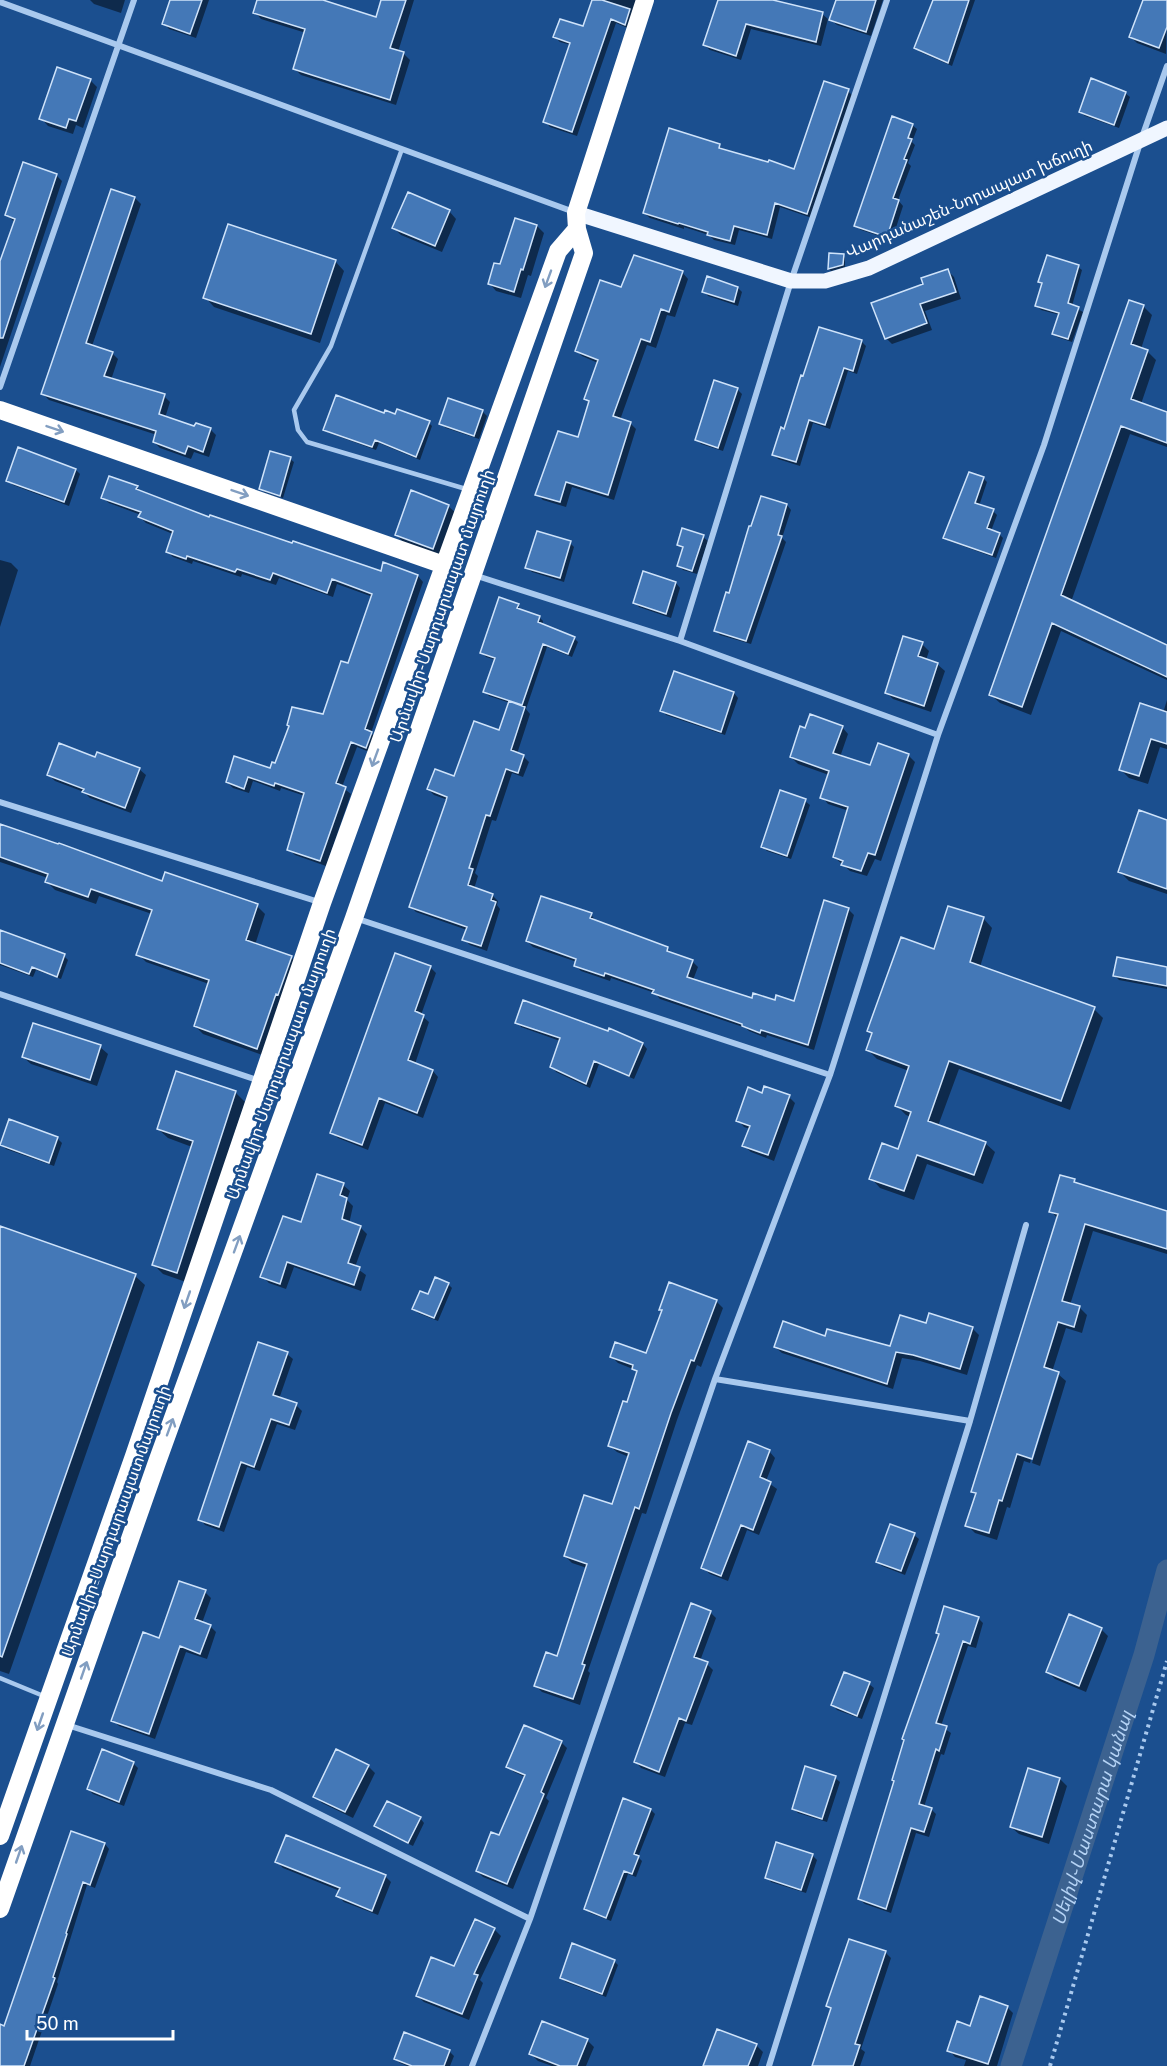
<svg xmlns="http://www.w3.org/2000/svg" width="1167" height="2066" font-family="'Public Sans','Noto Sans Armenian',sans-serif">
<style>
.shadow{fill:#0007}
.lines{fill:none;stroke-linecap:round;stroke-linejoin:round}
.canal{stroke:#3c6290;stroke-width:21}
.building{fill:#4478b7;stroke:#cfe3fa;stroke-width:1.5}
.path{stroke:#a9c9ee;stroke-width:4;stroke-dasharray:3 4.5;stroke-linecap:butt}
.lane{stroke:#a9c9ee;stroke-width:4.5}
.street{stroke:#a9c9ee;stroke-width:6}
.primary{stroke:#f0f6ff;stroke-width:15}
.highway{stroke:#fff;stroke-width:18}
.oneway{stroke:#829ec1}
.labels{text-anchor:middle;dominant-baseline:central;stroke-width:5;stroke-linejoin:round;paint-order:stroke}
.street-label{font-size:16px;fill:#fff;stroke:#1b4f8f}
.water-label{font-size:18px;font-style:italic;fill:#b5d3f5;stroke:#1b4f8f}
</style>
<rect width="100%" height="100%" fill="#1b4f8f"/>
<path class="shadow" d="M90,0H125L121,13L94,4Z
M172,0H209L196,38L169,29L164,23Z
M259,0H318L377,19L383,0H414L398,52L404,54L410,60L396,105L301,75L295,69L306,33L261,19L255,12Z
M594,0H641L630,29L616,23L577,136L550,127L545,121L571,45L560,42L555,37L583,28Z
M718,0H766L822,14L828,19L821,46L751,29L741,60L710,50L704,45Z
M837,0H883L871,36L837,25L831,20Z
M934,0H975L952,66L920,52L916,47Z
M1144,0H1167L1166,54L1137,43L1131,37Z
M90,80L97,87L83,128L76,125L73,134L48,126L41,118Z
M848,91L853,96L812,218L780,207L772,239L739,230L735,245L714,240L709,235L684,227V229L650,218L644,213L719,146L725,151L795,170Z
M1125,93L1130,97L1119,128L1085,116L1080,112Z
M912,125L917,129L912,142L915,145L908,163L911,166L898,200L903,206L892,240L861,230L856,226Z
M56,175L62,181L0,367V265L15,222L6,215Z
M135,198L141,204L92,346L112,353L118,359L111,380L164,396L170,402L165,418L195,428L210,429L216,435L209,457L194,452L191,459L160,448L154,442L157,435L49,400L43,394Z
M449,211L456,219L442,252L401,235L394,228Z
M537,226L544,233L531,276L528,275L521,298L496,291L489,283Z
M830,255L843,256L845,258V267L831,271L829,269Z
M335,261L344,271L320,343L214,307L205,297Z
M1078,267L1082,270L1072,306L1083,312L1072,342L1057,337L1053,333L1060,315L1041,310L1037,306L1043,285L1040,282Z
M948,271L954,277L961,299L925,311L932,330L892,344L886,338L925,285Z
M682,272L688,279L675,317L667,315L656,348L647,345L620,420L630,423L636,429L614,500L572,487L566,507L543,500L537,494L579,439L590,403L586,398L598,363L582,356L576,350L622,289Z
M738,288L742,292L738,306L708,296L704,291Z
M1143,306L1152,315L1141,349L1147,351L1156,360L1141,404L1167,413V447L1130,434L1071,602L1167,646V680L1061,631L1031,715L1000,703L991,695Z
M861,341L866,346L857,374L848,371L830,429L813,423L800,466L778,459L774,454L785,430Z
M737,389L742,394L723,451L701,444L697,440Z
M482,411L487,416L479,439L446,428L441,424Z
M385,415L429,423L432,426L420,460L379,443L376,450L329,433L325,430Z
M290,459L294,462L283,498L264,492L261,488Z
M76,470L80,474L69,506L13,485L8,480Z
M983,478L987,482L979,506L993,511L997,515L991,531L999,534L1003,538L996,558L949,541L945,537Z
M137,487L143,494L210,519L381,573L384,564L418,576L423,582L371,733L377,739L372,753L357,747L342,787L351,794L326,866L295,855L289,849L305,796L281,788L280,791L253,781L249,793L233,788L227,782L271,770L324,716L348,665L373,597L337,584L333,597L279,578L276,585L242,574L241,577L193,561L192,564L173,557L167,551L173,534L146,523L140,517L141,515L109,503L103,498Z
M787,505L791,510L782,538L786,542L751,644L720,635L715,630L730,595Z
M448,506L456,513L440,555L403,542L396,534Z
M703,537L708,541L697,574L683,570L679,566L684,550L679,544Z
M570,543L574,547L564,582L532,572L527,568Z
M0,560L11,563L18,570L0,627Z
M676,583L680,588L671,618L639,607L635,603Z
M518,605L521,611L539,617L543,621L542,626L574,638L578,642L572,657L547,647L526,709L530,714L517,754L523,756L529,762L523,777L512,773L496,821L492,820L475,873L478,876L474,889L492,895L498,901L497,905L500,909L487,951L470,945L464,939L467,930L416,912L411,907L448,800L434,795L428,789L454,778L500,732L510,703L489,696L485,692L496,660L486,657L482,653Z
M922,644L929,651L926,660L937,664L945,671L931,712L893,699L886,692Z
M734,693L738,698L725,735L666,715L662,710Z
M1167,700V749L1160,747L1148,784L1129,778L1120,769L1163,713Z
M842,727L848,734L840,757L871,767L908,755L915,762L881,861L875,859L867,876L850,871L834,857L849,811L828,804L822,797L829,775L798,764L791,757Z
M139,769L146,775L131,813L90,798L84,792L55,781L49,775Z
M781,792L805,801L810,805L791,859L767,851L762,847Z
M1167,821V894L1129,881L1120,872Z
M0,826L163,882L257,906L265,914L255,945L291,957L299,965L265,1056L203,1034L195,1026L209,984L146,962L138,954L152,914L99,896L96,904L55,890L47,882L48,878L0,862Z
M848,909L854,915L814,1050L767,1035L766,1038L749,1031L746,1028L660,999L655,993L611,978L610,981L581,971L575,965L577,962L533,947L527,941L591,914L596,922L667,948L673,955L692,961L698,967L693,980L753,1000L795,1003Z
M983,918L992,928L980,967L1094,1009L1103,1018L1070,1110L959,1069L938,1126L985,1143L995,1152L983,1184L927,1164L914,1200L880,1188L871,1178L899,1151L911,1117L906,1115L897,1106L909,1071L877,1059L868,1050L873,1035L868,1030L935,951Z
M0,932L64,956L68,960L61,979L36,970L33,977L0,965Z
M430,967L436,973L421,1015L429,1022L415,1064L433,1071L438,1077L423,1118L385,1103L368,1150L338,1138L332,1132Z
M1167,968V989L1119,980L1115,976Z
M517,1022L609,1033L610,1030L643,1044L647,1049L634,1079L599,1064L590,1088L556,1072L552,1067L560,1041L521,1027Z
M100,1047L108,1054L97,1086L31,1064L23,1057Z
M235,1092L245,1102L186,1282L163,1274L154,1265L192,1147L168,1138L158,1129Z
M763,1095L789,1097L795,1103L774,1161L751,1152L744,1146L750,1129L744,1127L738,1120Z
M10,1121L58,1139L62,1143L54,1166L6,1149L1,1144Z
M1074,1181L1078,1185L1167,1212V1254L1093,1231L1070,1305L1080,1308L1087,1315L1082,1333L1066,1328L1052,1372L1058,1374L1066,1381L1040,1466L1032,1463L1059,1376H1056L1030,1463L1024,1461L1010,1508L1007,1507L997,1540L975,1533L967,1525L977,1495L973,1491L1058,1219L1051,1211Z
M343,1185L350,1191L347,1200L353,1206L349,1224L360,1227L367,1234L355,1267L366,1275L361,1291L294,1267L286,1289L269,1283L262,1276Z
M0,1228L135,1276L145,1285L9,1674L0,1671Z
M448,1284L452,1288L438,1321L418,1313L414,1308Z
M670,1284L717,1302L723,1308L701,1367L697,1365L677,1420L646,1514L642,1513L588,1671L590,1673L580,1705L542,1692L536,1686L558,1657L587,1568L572,1563L565,1556L613,1506L629,1457L617,1452L610,1446L638,1373L633,1369L618,1363L612,1357L647,1354L663,1311L661,1309Z
M927,1325L972,1328L979,1335L967,1375L920,1361L902,1358L893,1389L782,1353L775,1347L891,1348Z
M287,1354L293,1359L279,1399L296,1405L302,1411L295,1430L277,1424L260,1471L247,1467L224,1532L205,1525L200,1519Z
M769,1451L775,1458L766,1481L777,1489L759,1535L747,1530L728,1581L710,1574L703,1568Z
M914,1535L919,1539L905,1575L882,1566L878,1562Z
M205,1592L211,1598L202,1623L210,1626L216,1632L207,1659L186,1652L155,1739L119,1726L113,1720L160,1639Z
M710,1612L716,1618L700,1661L707,1664L713,1670L692,1725L685,1723L665,1777L641,1768L636,1762Z
M978,1618L983,1623L976,1648L968,1646L941,1726L951,1733L944,1755L941,1754L924,1807L931,1809L936,1814L929,1837L916,1833L891,1913L865,1904L859,1899L940,1635Z
M1101,1629L1108,1636L1086,1692L1055,1679L1048,1672Z
M869,1684L874,1688L862,1719L837,1710L833,1705Z
M525,1727L561,1742L567,1748L546,1798L549,1801L513,1889L483,1877L477,1871L500,1837L525,1777L514,1772L508,1767Z
M133,1763L138,1768L124,1806L93,1794L88,1789Z
M368,1766L375,1773L353,1818L322,1803L315,1796Z
M835,1778L840,1782L827,1822L798,1813L793,1808Z
M1060,1779L1067,1786L1049,1844L1019,1834L1011,1827Z
M651,1810L655,1814L638,1857L642,1861L636,1877L628,1874L611,1921L590,1913L586,1909Z
M420,1818L424,1823L413,1846L380,1830L376,1826Z
M72,1833L105,1844L109,1849L95,1888L87,1885L57,1982L58,1984L30,2066H0V2034L5,2028Z
M812,1855L817,1860L806,1893L771,1882L767,1877Z
M277,1862L385,1876L391,1882L378,1915L344,1902L338,1896L340,1891L283,1868Z
M494,1929L501,1936L480,1980L483,1983L469,2020L424,2002L417,1996L455,1968Z
M885,1952L891,1958L861,2049L865,2052L860,2066H813L832,2010L828,2005Z
M614,1961L618,1965L606,1997L566,1982L561,1977Z
M1007,2007L1013,2013L997,2066H964L966,2060L955,2057L949,2050L971,2028Z
M587,2040L594,2047L586,2066H552L538,2061L531,2054Z
M756,2045L763,2052L758,2066H705Z
M449,2051L454,2056L450,2066H407L400,2063L395,2059Z"/>
<g class="lines">
<path class="canal" id="s1" d="M1011,2066L1144,1655L1167,1570"/>
</g>
<path class="building" d="M170,0H202L190,34L162,24Z
M257,0H323L376,17L381,0H406L390,48L404,52L390,100L293,69L305,29L253,13Z
M592,0H602L630,9L625,25L611,19L572,132L543,122L570,43L553,37L560,19L583,26Z
M718,0H773L823,12L816,42L746,24L736,56L703,45Z
M836,0H876L866,32L829,20Z
M933,0H969L948,63L914,48Z
M1143,0H1167V27L1159,48L1129,37Z
M57,67L91,79L76,121L69,119L66,128L39,119Z
M1091,78L1126,92L1114,125L1079,112Z
M824,81L849,89L807,214L775,203L767,235L734,226L730,241L707,235L708,232L679,223L678,224L643,213L669,128L720,144L719,148L768,162L769,160L794,169Z
M892,116L913,124L908,138L912,139L904,159L907,160L893,198L899,200L887,237L854,226Z
M23,162L57,174L3,338H0V261L15,219L5,215Z
M111,189L135,197L86,343L113,352L104,376L165,394L159,414L194,426L196,423L211,428L203,452L188,446L185,454L153,442L156,431L41,394Z
M408,192L450,210L435,246L392,228Z
M515,218L537,225L523,270L521,269L514,292L488,284L494,263L500,264Z
M228,224L336,260L311,334L203,298Z
M829,253L844,254L843,265L828,269Z
M634,255L683,271L669,312L661,309L650,342L641,339L613,416L631,422L608,495L566,482L560,502L535,495L558,431L578,437L589,401L584,399L598,360L575,351L600,280L621,287Z
M1047,255L1079,265L1068,303L1079,307L1068,339L1052,334L1059,313L1035,306L1042,283L1038,282Z
M948,269L956,292L920,304L927,323L885,339L871,303L923,284L921,278Z
M707,276L738,287L734,302L702,292Z
M1129,300L1144,305L1131,344L1148,350L1131,399L1167,412V443L1121,426L1061,595L1167,645V677L1052,623L1022,707L989,695Z
M819,327L862,340L853,371L844,368L825,425L809,420L796,462L772,455L781,427L784,429L801,375L803,376Z
M714,380L738,388L718,448L695,440Z
M336,395L384,413L385,410L395,414L397,409L430,421L416,457L375,440L372,447L323,430Z
M448,398L483,410L474,436L439,424Z
M18,447L76,469L64,502L6,481Z
M270,451L291,457L280,496L259,489Z
M969,472L984,477L975,503L994,509L987,528L1000,533L992,555L943,538Z
M109,476L138,486L136,489L209,517L210,515L292,543L293,541L381,571L383,562L418,575L365,729L372,732L366,748L351,742L336,783L346,787L320,861L287,850L304,793L275,783L274,786L248,777L244,789L226,782L234,756L270,768L272,762L275,763L289,726L287,725L292,707L323,714L341,661L348,663L372,594L332,579L327,593L273,573L270,580L237,569L235,572L187,556L186,559L166,552L173,531L138,517L141,512L101,498Z
M411,490L449,505L433,549L395,535Z
M761,496L787,504L778,535L782,536L746,641L714,631L726,592L729,593L749,526H751Z
M682,528L704,535L692,571L677,566L683,547L677,545Z
M537,531L571,541L560,578L525,568Z
M643,571L676,582L666,614L633,603Z
M499,597L519,604L517,608L540,616L538,622L575,637L568,654L543,644L522,705L483,692L495,658L480,653Z
M903,636L923,642L918,656L938,663L924,706L885,693Z
M674,671L734,692L721,732L660,711Z
M509,701L525,707L511,750L524,755L518,773L506,769L490,816L486,815L469,868L473,869L468,885L493,894L491,900L496,902L481,946L462,940L467,927L409,907L446,801L447,797L427,789L435,769L454,776L474,721L499,730Z
M1140,703L1167,712V744L1151,739L1139,776L1119,770Z
M810,714L843,726L833,753L870,765L878,743L909,754L875,855L868,853L861,871L841,865L843,861L833,857L848,807L820,798L829,771L790,757L800,726L805,728Z
M59,743L95,757L97,752L140,768L125,808L82,792L84,789L47,775Z
M780,790L806,799L787,856L761,847Z
M1139,810L1167,820V889L1118,872Z
M0,824L58,844L59,843L162,881L165,872L258,904L246,940L292,956L278,995L276,994L257,1049L194,1026L209,980L136,955L152,910L91,889L88,897L45,882L48,874L0,857Z
M541,896L592,913L590,918L668,947L667,951L693,960L687,977L752,998L753,993L775,1000L776,995L794,1001L824,900L849,908L808,1045L761,1030L760,1033L742,1026V1024L652,993L654,990L605,973L604,976L574,966L576,959L526,941Z
M948,906L984,917L970,962L1095,1007L1061,1101L949,1061L928,1121L986,1142L974,1175L917,1155L904,1191L869,1179L882,1143L898,1149L911,1112L895,1106L909,1066L866,1050L872,1033L867,1031L901,937L934,949Z
M0,930L65,954L57,977L32,967L29,974L0,963Z
M395,953L431,966L415,1011L424,1015L408,1060L433,1070L417,1113L379,1098L362,1145L330,1133Z
M1117,957L1167,967V986L1113,976Z
M523,1000L608,1031L609,1028L643,1043L629,1076L594,1061L586,1084L550,1067L560,1038L515,1023Z
M33,1023L101,1045L90,1080L22,1057Z
M176,1071L236,1091L177,1273L152,1265L193,1141L157,1129Z
M764,1086L790,1095L768,1155L742,1146L750,1126L736,1121L748,1087L762,1093Z
M9,1119L58,1137L49,1163L0,1145Z
M317,1174L344,1183L340,1195L347,1198L342,1219L361,1226L348,1263L360,1267L354,1285L287,1262L280,1284L260,1277L283,1216L301,1222Z
M1060,1175L1075,1179L1074,1182L1167,1211V1249L1085,1224L1062,1301L1080,1306L1074,1327L1058,1322L1044,1367L1059,1372L1032,1459L1017,1454L1002,1501L999,1500L989,1533L965,1526L976,1493L971,1492L1058,1214L1049,1212Z
M0,1226L136,1274L2,1657L0,1656Z
M435,1277L449,1283L434,1318L412,1309L420,1291L428,1294Z
M669,1282L717,1300L694,1361L691,1360L671,1413L639,1509L635,1507L582,1664L585,1665L573,1699L534,1686L546,1652L557,1656L587,1564L564,1556L584,1495L612,1504L629,1453L608,1446L623,1401L627,1402L637,1371L632,1369L633,1365L610,1357L615,1342L646,1353L662,1310H659Z
M929,1313L973,1327L960,1369L913,1355L896,1352L887,1384L774,1347L783,1321L825,1336L827,1329L890,1346L900,1315L926,1323Z
M258,1342L288,1352L273,1395L297,1403L289,1425L271,1419L254,1467L241,1462L219,1527L198,1520Z
M748,1441L770,1450L760,1477L771,1482L753,1530L741,1525L721,1576L701,1568Z
M890,1524L915,1533L901,1571L876,1562Z
M179,1581L206,1590L195,1619L211,1625L200,1654L180,1646L149,1734L111,1721L143,1632L159,1638Z
M691,1603L711,1611L694,1657L708,1662L686,1721L679,1718L659,1772L634,1762Z
M944,1606L979,1617L970,1644L963,1641L936,1723L947,1726L939,1751L936,1749L919,1804L932,1808L924,1832L911,1828L886,1909L858,1899L894,1781L892,1780L904,1740L902,1739L939,1634L936,1633Z
M1069,1614L1102,1628L1079,1686L1046,1672Z
M844,1672L870,1682L857,1716L831,1705Z
M524,1725L562,1741L541,1792L544,1794L507,1884L476,1871L491,1832L499,1835L525,1775L506,1767Z
M102,1749L134,1762L119,1802L87,1789Z
M336,1749L369,1765L345,1812L313,1797Z
M805,1766L836,1776L822,1819L792,1809Z
M1028,1768L1060,1778L1042,1837L1010,1827Z
M623,1798L651,1809L634,1854L639,1856L632,1874L624,1871L606,1918L584,1909Z
M387,1801L421,1817L408,1843L374,1826Z
M71,1831L105,1843L90,1885L83,1882L66,1933L67,1934L53,1977L55,1978L24,2066H0V2024L4,2026Z
M286,1835L386,1875L372,1911L336,1896L340,1888L275,1862Z
M776,1842L813,1854L801,1890L765,1878Z
M475,1919L495,1928L474,1974L478,1975L462,2014L416,1996L431,1957L454,1966Z
M849,1939L886,1951L855,2044L860,2045L853,2066H812L831,2008L826,2006Z
M572,1943L615,1960L602,1994L560,1978Z
M980,1996L1008,2006L988,2064L947,2051L957,2021L970,2026Z
M542,2021L588,2039L577,2066H560L529,2054Z
M717,2029L757,2044L748,2066H703Z
M404,2032L450,2050L444,2066H412L394,2059Z"/>
<g class="lines">
<path class="path" d="M1050,2066L1167,1661"/>
<path class="lane" d="M402,149L331,346L294,410L298,430L307,442L466,489
M0,1678L46,1697"/>
<path class="street" d="M0,2L574,212
M0,387L134,0
M474,575L680,641L938,735
M680,641L791,281L887,0
M0,802L319,902
M355,918L830,1075
M0,994L260,1081
M715,1379L970,1421
M67,1725L271,1790L530,1919
M472,2066L530,1919L715,1379L830,1075L938,735L1044,445L1141,140L1167,66
M769,2066L970,1421L1026,1225"/>
<path class="primary" d="M576,213L791,281H825L869,268L1167,128"/>
<path class="highway" d="M0,410L444,565
M0,1836L134,1456L322,903L558,251L577,229
M0,1909L156,1465L354,918L584,253L577,229L576,213L645,0"/>
</g>
<defs><path id="oneway-shaft" d="M-6 0H5M1.5-3L5.5 0L1.5 3" fill="none" stroke-width="1.6" stroke-linecap="round" stroke-linejoin="round" transform="scale(1.5)"/></defs>
<g class="oneway">
<use href="#oneway-shaft" transform="translate(548 279) rotate(110)"/>
<use href="#oneway-shaft" transform="translate(55 429) rotate(19)"/>
<use href="#oneway-shaft" transform="translate(240 493) rotate(19)"/>
<use href="#oneway-shaft" transform="translate(375 758) rotate(110)"/>
<use href="#oneway-shaft" transform="translate(237 1244) rotate(-70)"/>
<use href="#oneway-shaft" transform="translate(187 1300) rotate(109)"/>
<use href="#oneway-shaft" transform="translate(170 1427) rotate(-70)"/>
<use href="#oneway-shaft" transform="translate(84 1670) rotate(-71)"/>
<use href="#oneway-shaft" transform="translate(40 1722) rotate(109)"/>
<use href="#oneway-shaft" transform="translate(19 1854) rotate(-71)"/>
</g>
<g class="labels">
<g class="street-label">
<text transform="translate(969 199) rotate(-24)">Վարդանաշեն-Նորապատ խճուղի</text>
<text transform="translate(442 606) rotate(-71)">Արմավիր-Սարդարապատ մայրուղի</text>
<text transform="translate(281 1064) rotate(-70)">Արմավիր-Սարդարապատ մայրուղի</text>
<text transform="translate(116 1521) rotate(-70)">Արմավիր-Սարդարապատ մայրուղի</text>
</g>
<g class="water-label">
<text stroke="none"><textPath href="#s1" startOffset="261">Սելիվ֊Մաստարա կանալ</textPath></text>
</g>
</g>
<path d="M27 2030v9h146v-9" fill="none" stroke="#ffffff" stroke-width="3"/>
<text x="36" y="2030" font-size="18" fill="#ffffff" stroke="#1b4f8f" stroke-width="4.5" paint-order="stroke">50 m</text>
</svg>
